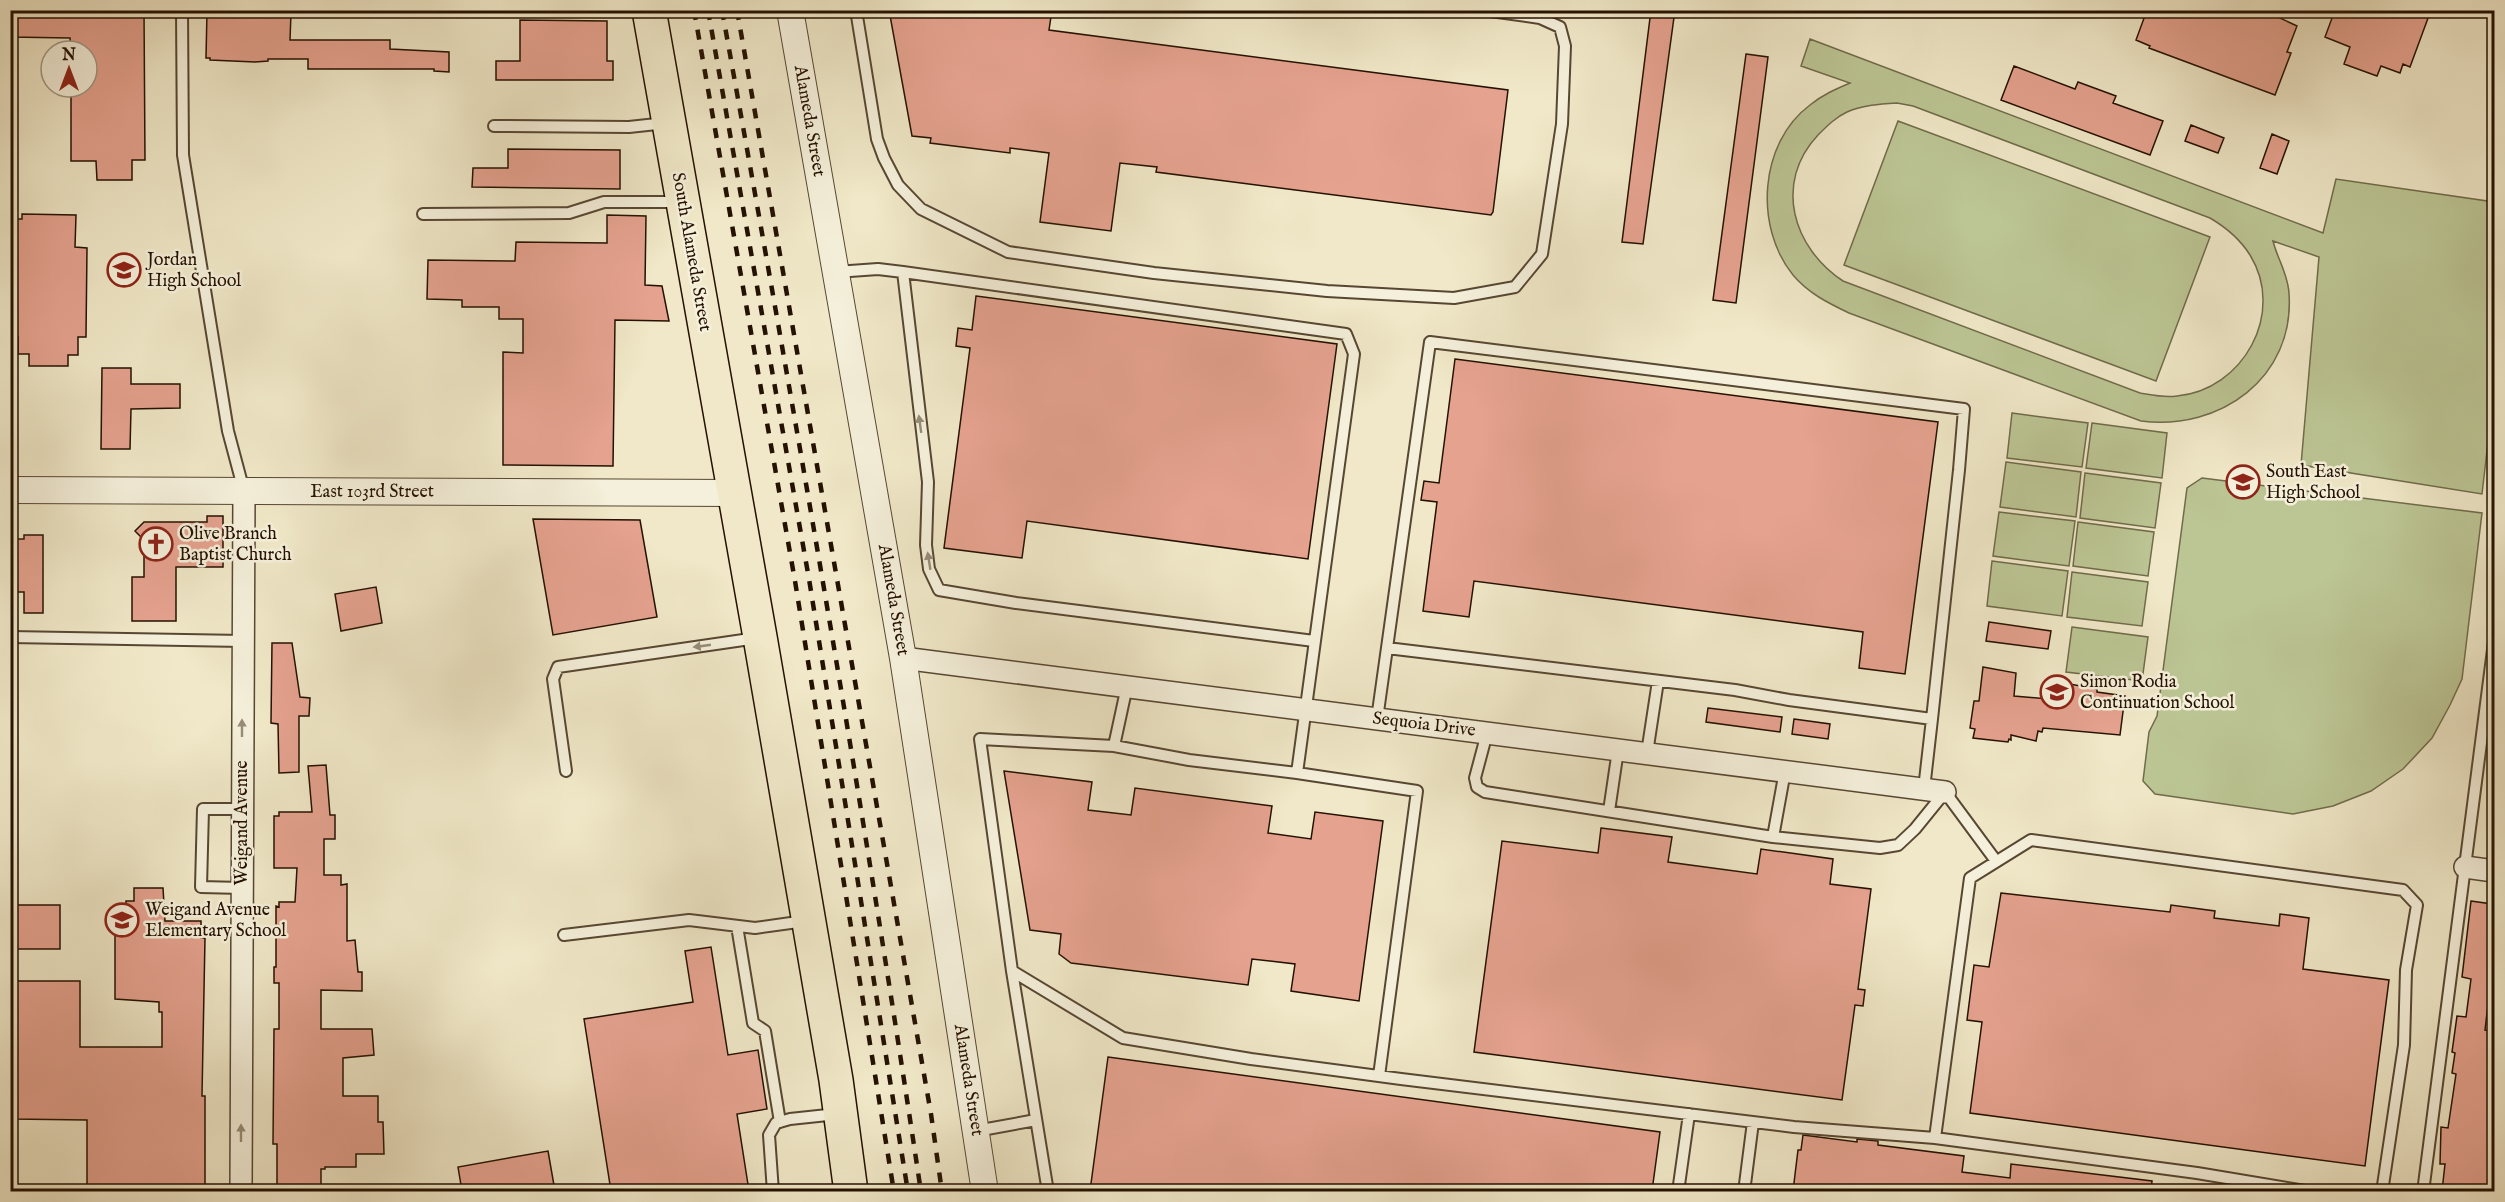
<svg xmlns="http://www.w3.org/2000/svg" width="2505" height="1202" font-family="'IM FELL English',serif">
<style>
.green{fill:#bcc594;stroke:#706b4a;stroke-width:1.5;fill-rule:evenodd}
.building{fill:#e5a28f;stroke:#241100;stroke-width:1.5}
.lines{fill:none;stroke-linecap:round;stroke-linejoin:round}
.service-casing{stroke:#574732;stroke-width:14}
.minor-casing{stroke:#574732;stroke-width:24}
.tertiary-casing{stroke:#574732;stroke-width:28}
.primary-casing{stroke:#241100;stroke-width:36}
.service{stroke:#f5f0db;stroke-width:10}
.minor{stroke:#f5f0db;stroke-width:21}
.tertiary{stroke:#f5f0db;stroke-width:26}
.primary{stroke:#f0e8c8;stroke-width:33}
.rail{stroke:#241100;stroke-width:4.5;stroke-dasharray:10 10;stroke-linecap:butt}
.oneway{fill:#978c78}
.labels{text-anchor:middle;dominant-baseline:central;stroke-width:5;stroke-linejoin:round;paint-order:stroke}
.street-label{font-size:18px;fill:#241100;stroke:#f5f0db}
.poi-label{font-size:18px;fill:#241100;stroke:#f5f0db;text-anchor:start}
</style>
<rect width="100%" height="100%" fill="#f0e8c8"/>
<filter id="stains"><feTurbulence type="fractalNoise" baseFrequency=".00333" numOctaves="4"/><feColorMatrix values="0 0 0 0 .2 0 0 0 0 .09 0 0 0 0 .02 0 0 0 .5 -.17"/></filter>
<radialGradient id="worn" r=".72"><stop offset=".6" stop-color="#630" stop-opacity="0"/><stop offset="1" stop-color="#630" stop-opacity=".3"/></radialGradient>
<path class="green" d="M1810,39L2323,233L2336,179L2494,202V390L2482,494L2301,465L2319,257L2273,241C2277,258 2288,274 2289,293C2295,378 2220,431 2141,421L1849,313C1828,303 1808,293 1793,275C1754,227 1759,143 1810,105C1822,95 1836,89 1850,83L1801,66ZM1897,103L1913,106L2210,218C2227,228 2240,239 2250,255C2286,313 2243,390 2177,396C2164,398 2152,395 2140,393L1843,281C1793,248 1773,183 1818,135C1827,126 1836,117 1847,112C1863,105 1880,104 1897,103Z
M1898,121L2210,237L2156,381L1844,265Z
M2012,413L2088,423L2082,467L2007,458Z
M2092,423L2167,433L2162,478L2086,468Z
M2006,462L2081,472L2076,517L2000,507Z
M2085,473L2161,483L2155,528L2080,518Z
M2202,478L2482,513L2462,679L2450,705L2432,738L2403,769L2371,791L2333,806L2293,814L2155,794L2143,781L2149,732L2157,716L2187,488Z
M1999,512L2075,521L2069,566L1993,556Z
M2078,522L2154,532L2148,576L2073,566Z
M1992,561L2068,571L2062,616L1987,606Z
M2072,572L2148,582L2142,626L2067,617Z
M2072,627L2148,637L2142,681L2066,672Z"/>
<path class="building" d="M10,10H144L145,160H132V180H97L96,161H71V87H87V51H71L70,38L10,37Z
M889,10H1052L1049,30L1508,90L1493,212L1491,215L1156,172L1157,167L1120,163L1111,231L1040,222L1049,153L1010,148V153L930,143L931,138L912,136Z
M1651,10H1675L1643,244L1622,242Z
M2147,10H2263L2297,26L2287,52L2291,53L2275,95L2149,48L2150,46L2136,40Z
M2335,10H2431L2410,67L2403,64L2400,73L2381,66L2377,76L2344,64L2350,47L2325,37Z
M207,11L291,13L290,40H390V49L449,52V72L434,71V69H308V59H268V61L255,62L210,60V58H206Z
M520,20L607,21V61H613V80H496V61H520Z
M1746,54L1768,57L1736,303L1713,300Z
M2014,66L2075,89L2078,82L2116,96L2113,103L2163,121L2150,155L2001,100Z
M2191,125L2224,138L2218,153L2185,141Z
M2272,134L2289,141L2277,174L2260,168Z
M508,149L620,150V189L472,187L473,168H508Z
M22,214L76,215L75,247L87,248L86,337H78V355H68V366H29V354H18V337H10V219H22Z
M607,215L646,216L645,285L662,286L669,321L615,320L613,466L503,465V352L523,353V319H499V307H462V300L427,299L428,260L515,261L516,242L607,243Z
M976,296L1337,344L1308,559L1027,521L1022,558L944,548L970,348L956,346L958,328L972,330Z
M1455,359L1938,422L1905,674L1859,668L1863,632L1474,581L1469,617L1423,611L1437,502L1421,500L1424,481L1439,483Z
M102,368H131V384H180V408L131,409L130,449H101Z
M207,516H223V567H176V621H132V577H144V540L135,531L144,522H207Z
M533,519L640,520L657,617L553,635Z
M24,535H43V613H24V592H10V539H24Z
M376,587L382,623L341,631L335,594Z
M1989,622L2051,631L2048,649L1986,641Z
M272,643H292L300,697L310,698L309,716H299V772L279,773L278,724L271,723Z
M1983,667L2016,673L2014,696L2048,699V680L2097,689V692L2125,696L2120,735L2043,728L2042,732L2038,731L2036,741L2011,735V740L2009,739L2008,742L1973,738L1975,729L1970,728L1974,701H1979Z
M1708,708L1782,717L1780,732L1706,722Z
M1794,719L1830,724L1828,739L1792,734Z
M326,765L330,815H335V839H324V875H341V885L347,884V941L355,940L358,972H362V991L321,990V1029H372L374,1055L343,1058V1096H378V1122H383L384,1154H356V1167H325V1169H321V1185H277V1144H273L274,1029H279V983H274V967H276V906L279,907V902H295L297,868H274V816H279V812H312L308,766Z
M1004,771L1092,782L1088,810L1131,815L1135,788L1272,806L1268,833L1311,839L1315,812L1383,821L1359,1001L1291,991L1295,964L1252,959L1248,985L1071,963L1059,954L1061,934L1030,930Z
M1601,828L1672,837L1668,862L1757,874L1761,849L1833,859L1830,884L1871,889L1858,989L1865,990L1863,1006L1855,1005L1842,1100L1474,1052L1502,841L1598,853Z
M134,888H163L165,921H201V938H205L202,1096H205V1191H87V1120L12,1119L10,981H80V1047H162V1012H159V1002L115,999V932H126V901H134Z
M2001,893L2170,912L2171,905L2215,911L2214,918L2279,926L2280,914L2309,918L2303,969L2389,980L2365,1166L1970,1113L1982,1022L1967,1020L1974,965L1989,967Z
M2471,901L2492,904L2491,912H2494L2491,948L2494,949V979H2491L2485,1030L2494,1031V1088L2492,1107H2494V1191H2442L2445,1164H2440L2441,1127L2448,1128L2456,1074L2452,1073L2455,1053L2452,1052L2457,1016L2466,1017L2471,979L2462,977Z
M10,905H60V949H10Z
M711,947L728,1055L758,1050L767,1109L737,1114L749,1191H611L584,1019L693,1002L685,951Z
M1108,1057L1660,1132L1652,1191H1090Z
M1803,1135L1857,1142V1139L1878,1141V1145L1964,1156L1962,1172L2010,1178L2011,1164L2152,1181L2151,1191H1793L1798,1150H1801Z
M548,1151L555,1191H462L458,1167Z"/>
<g class="lines">
<g class="service-casing">
<path id="service" d="M182,10L183,155L228,431L244,491
M856,10L877,139L884,158L898,185L921,209L1008,252L1154,273L1327,291L1454,298L1515,287L1542,254L1562,124L1565,46L1560,27L1540,18L1483,10
M494,126L629,127L666,123
M423,214L569,213L604,202H679
M836,272L878,269L903,272L1346,334L1354,354L1297,773L1189,760L1114,746L1127,686
M903,272L928,482L926,545L929,569L939,590L1016,603L1314,641
M10,637L243,641
M1377,719L1430,342L1964,409L1959,470L1932,719L1789,700L1735,690L1387,648
M1487,733L1475,778L1477,787L1485,792L1773,837L1880,848L1898,845L1915,829L1945,792L1996,861
M1114,746L980,739L1012,971L1123,1038L1251,1059L1401,1079L1794,1127L1935,1138L1970,878L2031,840L2403,890L2417,905L2406,970L2404,1045L2382,1192
M1647,753L1658,681
M566,771L553,679L558,667L757,638
M1297,773L1417,791L1379,1076
M1924,789L1932,719
M1609,811L1618,750
M1773,837L1785,771
M242,888L201,887L203,809H242
M737,926L753,1023L765,1031L780,1122
M564,935L689,920L755,928L805,921
M1012,971L1048,1192
M976,1131L1036,1120
M1935,1138L2197,1173L2311,1192
M773,1192L769,1135L776,1123L790,1119L837,1114
M1678,1192L1689,1114
M1744,1192L1753,1122
M2423,1192L2494,642"/>
</g>
<g class="minor-casing">
<path id="minor" d="M903,658L1945,792
M2465,867L2494,871
M241,1192L244,491"/>
</g>
<g class="tertiary-casing">
<path id="tertiary" d="M790,10L903,658L985,1192
M10,490L734,493"/>
</g>
<g class="primary-casing">
<path id="primary" d="M649,10L760,637L836,1080L851,1192"/>
</g>
<use href="#service" class="service"/>
<use href="#minor" class="minor"/>
<use href="#tertiary" class="tertiary"/>
<use href="#primary" class="primary"/>
<path class="rail" d="M694,10L795,581L894,1192
M708,10L809,579L908,1192
M722,10C793,403 862,797 921,1192
M737,10L931,1114L942,1192"/>
</g>
<defs><path id="oneway-solid" d="M-6-.8H1V-3.2L6.5 0L1 3.2V.8H-6Z" transform="scale(1.5)"/></defs>
<g class="oneway">
<use href="#oneway-solid" transform="translate(920 424) rotate(-98)"/>
<use href="#oneway-solid" transform="translate(929 561) rotate(-99)"/>
<use href="#oneway-solid" transform="translate(702 646) rotate(172)"/>
<use href="#oneway-solid" transform="translate(242 728) rotate(-90)"/>
<use href="#oneway-solid" transform="translate(241 1133) rotate(-90)"/>
</g>
<defs>
<g id="school-ring" transform="scale(1.725)"><circle r="9.5" fill="#f5f0db" stroke="#8f2418" stroke-width="1.5"/><path d="M0-5L7-2L0 1L-7-2ZM-4 1L0 2.5L4 1V4Q0 6-4 4Z" fill="#8f2418"/></g>
<g id="church-ring" transform="scale(1.725)"><circle r="9.5" fill="#f5f0db" stroke="#8f2418" stroke-width="1.5"/><path d="M-1.2-6h2.4v3.5h3.3v2.4h-3.3V6h-2.4V-.1h-3.3v-2.4h3.3Z" fill="#8f2418"/></g>
</defs>
<g fill-rule="evenodd">
<use href="#school-ring" x="124" y="270"/>
<use href="#school-ring" x="2243" y="482"/>
<use href="#church-ring" x="156" y="544"/>
<use href="#school-ring" x="2057" y="692"/>
<use href="#school-ring" x="122" y="920"/>
</g>
<g class="labels">
<g class="street-label">
<text transform="translate(809 121) rotate(80)">Alameda Street</text>
<text transform="translate(691 252) rotate(80)">South Alameda Street</text>
<text x="372" y="492">East 103rd Street</text>
<text transform="translate(893 600) rotate(80)">Alameda Street</text>
<text transform="translate(1424 725) rotate(7)">Sequoia Drive</text>
<text transform="translate(242 823) rotate(-90)">Weigand Avenue</text>
<text transform="translate(968 1080) rotate(81)">Alameda Street</text>
</g>
<g class="poi-label">
<text x="147" y="260">Jordan<tspan x="147" dy="21">High School</tspan></text>
<text x="2266" y="472">South East<tspan x="2266" dy="21">High School</tspan></text>
<text x="179" y="534">Olive Branch<tspan x="179" dy="21">Baptist Church</tspan></text>
<text x="2080" y="682">Simon Rodia<tspan x="2080" dy="21">Continuation School</tspan></text>
<text x="145" y="910">Weigand Avenue<tspan x="145" dy="21">Elementary School</tspan></text>
</g>
</g>
<rect width="2505" height="1202" fill="none" stroke="#f0e8c8" stroke-width="36"/>
<rect x="12" y="12" width="2481" height="1178" fill="none" stroke="#241100" stroke-width="3"/>
<rect x="18" y="18" width="2469" height="1166" fill="none" stroke="#241100" stroke-width="1.5"/>
<g transform="translate(69 69)"><circle r="28" fill="#f5f0db" stroke="#a19783" stroke-width="1.5"/>
<path d="M0-4.5L10 22L0 15L-10 22Z" fill="#8f2418"/>
<text y="-9" font-size="16" font-weight="bold" text-anchor="middle" fill="#241100">N</text>
</g>
<rect width="100%" height="100%" filter="url(#stains)"/>
<rect width="100%" height="100%" fill="url(#worn)"/>
</svg>
